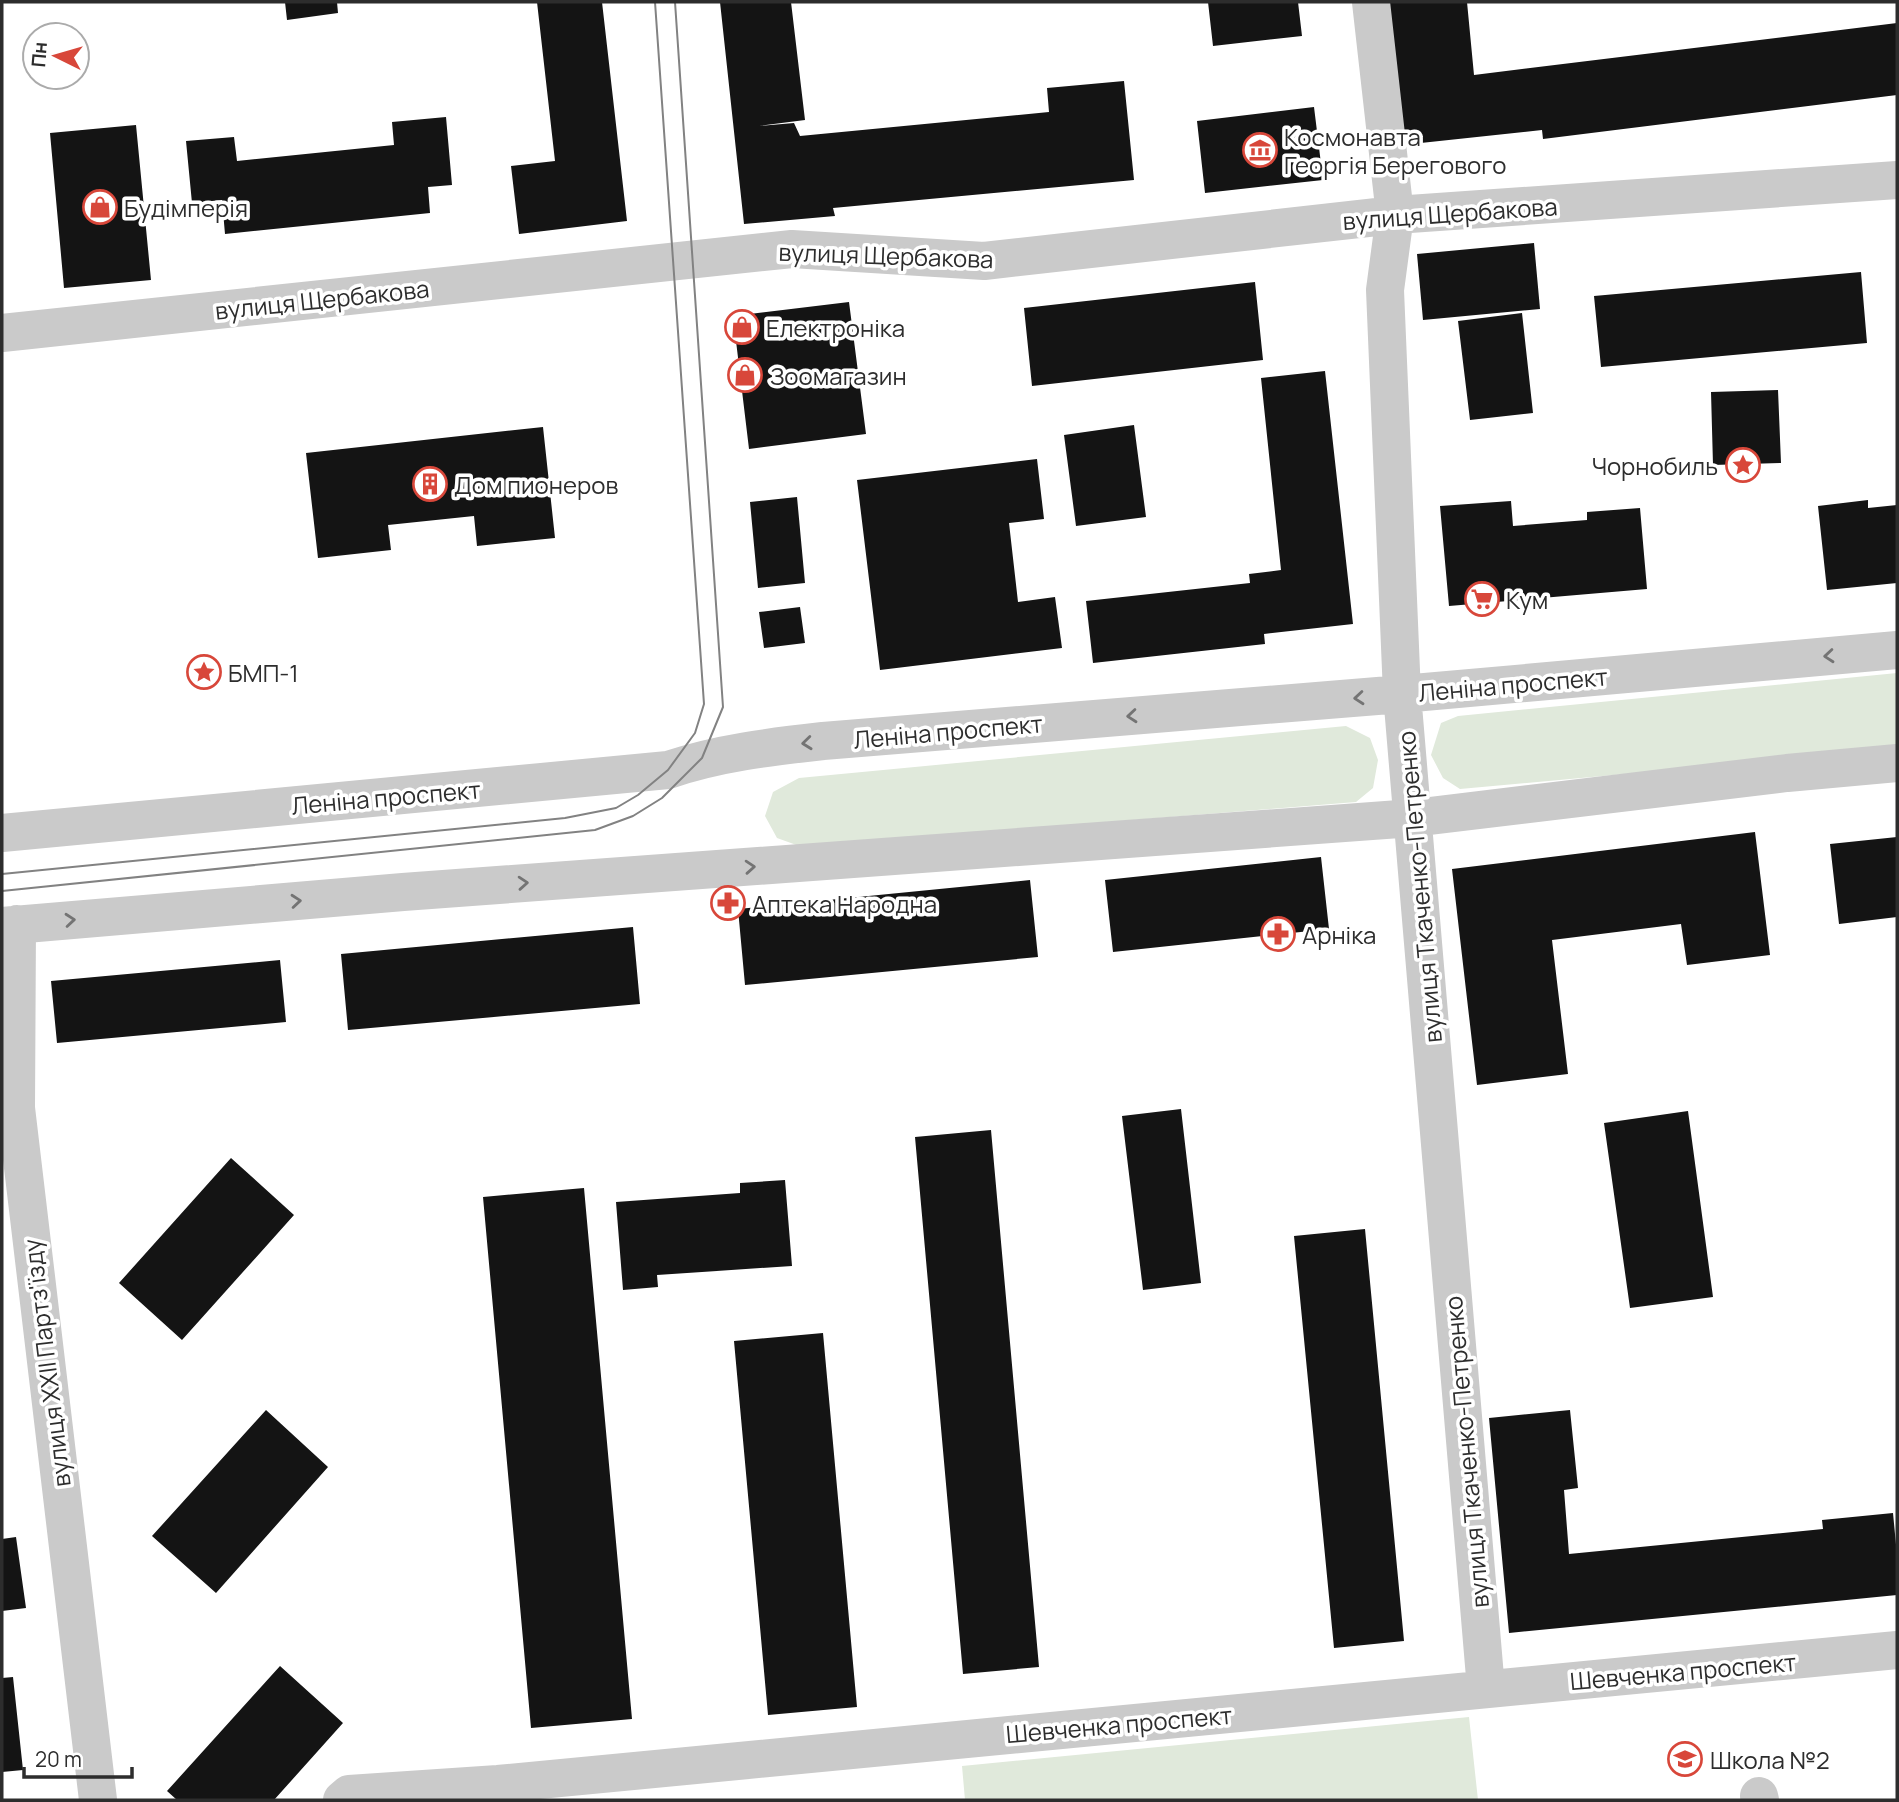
<svg xmlns="http://www.w3.org/2000/svg" width="1899" height="1802" font-family="Manrope,sans-serif">
<style>
.green{fill:#e0e9db}
.building{fill:#141414}
.lines{fill:none;stroke-linecap:round;stroke-linejoin:round}
.minor{stroke:#cacaca;stroke-width:38}
.tram{stroke:#828282;stroke-width:2}
.oneway{stroke:#747474}
.labels{text-anchor:middle;dominant-baseline:central;stroke-width:7;stroke-linejoin:round;paint-order:stroke}
.poi-label{font-size:24px;fill:#2d2d2d;stroke:#fff;text-anchor:start}
.street-label{font-size:24px;fill:#2d2d2d;stroke:#fff}
</style>
<rect width="100%" height="100%" fill="#fff"/>
<path class="green" d="M1897,673V749L1460,789L1443,778L1431,755L1441,723L1458,716Z
M1346,726L1370,738L1378,760L1373,788L1356,802L802,847L777,838L765,816L773,792L799,778Z
M1469,1717L1478,1800H965L962,1766Z"/>
<path class="building" d="M285,2H337L338,13L287,20Z
M537,2H602L627,221L519,234L511,166L555,161Z
M720,2H791L805,120L759,126L794,123L800,136L1049,112L1047,88L1124,81L1134,180L833,208L835,216L744,224Z
M1208,2H1298L1302,36L1213,46Z
M1388,2H1467L1474,75L1897,23V95L1543,139L1542,130L1402,145Z
M1314,107L1323,180L1205,193L1197,121Z
M446,117L452,185L428,187L430,213L225,234L222,200L192,203L186,141L234,137L237,161L394,145L392,122Z
M136,125L151,280L64,288L50,133Z
M1534,243L1540,309L1423,320L1417,254Z
M1861,272L1867,343L1601,367L1594,296Z
M1255,282L1263,360L1032,386L1024,308Z
M849,302L866,434L749,449L733,316Z
M1522,313L1533,413L1470,420L1458,321Z
M1325,371L1353,624L1264,634L1265,644L1093,663L1086,601L1250,583L1249,574L1281,570L1261,378Z
M1778,390L1781,463L1713,465L1711,392Z
M1134,425L1146,517L1076,526L1064,435Z
M543,427L555,538L477,546L474,516L388,525L391,550L318,558L306,453Z
M1037,459L1044,519L1009,523L1018,602L1055,597L1062,648L880,670L857,480Z
M797,497L805,583L758,588L750,502Z
M1868,500V508L1897,505V583L1827,590L1818,506Z
M1511,501L1513,526L1587,520V512L1640,508L1647,589L1449,606L1440,506Z
M800,607L805,643L764,648L759,612Z
M1755,832L1770,955L1687,965L1681,924L1552,940L1568,1074L1477,1085L1452,869Z
M1897,837V917L1839,924L1830,844Z
M1321,857L1329,929L1113,952L1105,880Z
M1030,880L1038,957L745,985L738,909Z
M633,927L640,1004L348,1030L341,954Z
M280,960L286,1022L57,1043L51,981Z
M1181,1109L1201,1283L1143,1290L1122,1116Z
M1688,1111L1713,1297L1630,1308L1604,1123Z
M991,1130L1039,1667L963,1674L915,1137Z
M231,1158L294,1215L182,1340L119,1283Z
M785,1180L792,1266L657,1275L658,1287L623,1290L616,1202L740,1193V1183Z
M584,1188L632,1719L531,1728L483,1197Z
M1365,1229L1404,1641L1334,1648L1294,1236Z
M823,1333L857,1707L768,1715L734,1341Z
M266,1410L328,1467L216,1593L152,1536Z
M1570,1410L1578,1488L1564,1490L1569,1554L1823,1529L1822,1520L1893,1513L1897,1555V1595L1509,1633L1489,1418Z
M16,1537L26,1608L2,1611V1539Z
M280,1666L343,1723L274,1800H177L167,1791Z
M13,1677L23,1770L2,1772V1678Z"/>
<g class="lines">
<path class="minor" d="M1371,2L1395,215L1385,290L1402,694L1486,1689
M2,333L792,249L984,261L1395,215L1897,180
M2,833L668,770C718,753 770,747 823,741L1402,694L1897,650
M17,924L16,1108L98,1800
M2,926L403,892L1413,818L1787,773L1897,763
M1759,1796L1760,1800
M342,1800L349,1794L498,1784L1897,1650"/>
<path class="tram" d="M2,874L565,818L616,808L638,795L668,770L695,733L704,704L655,2
M2,891L595,830L633,816L662,798L702,758L723,707L675,2"/>
</g>
<defs><path id="oneway-chevron" d="M-2-3.5L2.5 0L-2 3.5" fill="none" stroke-width="1.6" stroke-linecap="round" stroke-linejoin="round" transform="scale(1.75)"/></defs>
<g class="oneway">
<use href="#oneway-chevron" transform="translate(1829 656) rotate(175)"/>
<use href="#oneway-chevron" transform="translate(1359 698) rotate(175)"/>
<use href="#oneway-chevron" transform="translate(1132 716) rotate(175)"/>
<use href="#oneway-chevron" transform="translate(807 743) rotate(174)"/>
<use href="#oneway-chevron" transform="translate(750 867) rotate(-4)"/>
<use href="#oneway-chevron" transform="translate(523 883) rotate(-4)"/>
<use href="#oneway-chevron" transform="translate(296 901) rotate(-5)"/>
<use href="#oneway-chevron" transform="translate(70 920) rotate(-5)"/>
</g>
<defs>
<g id="museum-ring" transform="scale(1.75)"><circle r="9.5" fill="#fff" stroke="#d8473a" stroke-width="1.5"/><path d="M0-6L6-3V-2H-6V-3ZM-5-1h2V3h-2ZM-1-1h2V3h-2ZM3-1h2V3H3ZM-6 4H6V6H-6Z" fill="#d8473a"/></g>
<g id="shop-ring" transform="scale(1.75)"><circle r="9.5" fill="#fff" stroke="#d8473a" stroke-width="1.5"/><path d="M-5-2.5h2.3a2.7 3.5 0 0 1 5.4 0H5L5.5 6h-11ZM-1.5-2.5h3a1.5 2.3 0 0 0-3 0Z" fill="#d8473a"/></g>
<g id="sight-ring" transform="scale(1.75)"><circle r="9.5" fill="#fff" stroke="#d8473a" stroke-width="1.5"/><path d="M0-6L1.8-2.2L6-1.7L2.9 1.2L3.7 5.4L0 3.3L-3.7 5.4L-2.9 1.2L-6-1.7L-1.8-2.2Z" fill="#d8473a"/></g>
<g id="building-ring" transform="scale(1.75)"><circle r="9.5" fill="#fff" stroke="#d8473a" stroke-width="1.5"/><path d="M-4-6H4V6H1V3H-1V6H-4ZM-2.5-4.3h1.7v1.8h-1.7ZM.8-4.3h1.7v1.8H.8ZM-2.5-1h1.7V.8h-1.7ZM.8-1h1.7V.8H.8Z" fill="#d8473a"/></g>
<g id="supermarket-ring" transform="scale(1.75)"><circle r="9.5" fill="#fff" stroke="#d8473a" stroke-width="1.5"/><path d="M-6-5.5h2.5l.6 2H6L4.5 2H-2.5L-4.4-4H-6ZM-1.5 3.2a1.3 1.3 0 1 0 .1 0ZM3 3.2a1.3 1.3 0 1 0 .1 0Z" fill="#d8473a"/></g>
<g id="pharmacy-ring" transform="scale(1.75)"><circle r="9.5" fill="#fff" stroke="#d8473a" stroke-width="1.5"/><path d="M-2-6h4v4h4v4h-4v4h-4v-4h-4v-4h4Z" fill="#d8473a"/></g>
<g id="school-ring" transform="scale(1.75)"><circle r="9.5" fill="#fff" stroke="#d8473a" stroke-width="1.5"/><path d="M0-5L7-2L0 1L-7-2ZM-4 1L0 2.5L4 1V4Q0 6-4 4Z" fill="#d8473a"/></g>
</defs>
<g fill-rule="evenodd">
<use href="#museum-ring" x="1260" y="150"/>
<use href="#shop-ring" x="100" y="207"/>
<use href="#shop-ring" x="742" y="327"/>
<use href="#shop-ring" x="745" y="375"/>
<use href="#sight-ring" x="1743" y="465"/>
<use href="#building-ring" x="430" y="484"/>
<use href="#supermarket-ring" x="1482" y="599"/>
<use href="#sight-ring" x="204" y="672"/>
<use href="#pharmacy-ring" x="728" y="903"/>
<use href="#pharmacy-ring" x="1278" y="934"/>
<use href="#school-ring" x="1685" y="1759"/>
</g>
<g class="labels">
<g class="poi-label">
<text x="1284" y="136">Космонавта<tspan x="1284" dy="28">Георгія Берегового</tspan></text>
<text x="124" y="207">Будімперія</text>
<text x="766" y="327">Електроніка</text>
<text x="770" y="375">Зоомагазин</text>
<text x="1718" y="465" text-anchor="end">Чорнобиль</text>
<text x="454" y="484">Дом пионеров</text>
<text x="1506" y="599">Кум</text>
<text x="228" y="672">БМП-1</text>
<text x="752" y="903">Аптека Народна</text>
<text x="1302" y="934">Арніка</text>
<text x="1710" y="1759">Школа №2</text>
</g>
<g class="street-label">
<text transform="translate(1450 213) rotate(-4)">вулиця Щербакова</text>
<text transform="translate(886 255) rotate(2)">вулиця Щербакова</text>
<text transform="translate(322 299) rotate(-6)">вулиця Щербакова</text>
<text transform="translate(1513 684) rotate(-5)">Леніна проспект</text>
<text transform="translate(948 731) rotate(-5)">Леніна проспект</text>
<text transform="translate(386 797) rotate(-5)">Леніна проспект</text>
<text transform="translate(1419 887) rotate(-95)">вулиця Ткаченко-Петренко</text>
<text transform="translate(46 1363) rotate(-97)">вулиця XXII Партз'їзду</text>
<text transform="translate(1466 1452) rotate(-95)">вулиця Ткаченко-Петренко</text>
<text transform="translate(1683 1671) rotate(-5)">Шевченка проспект</text>
<text transform="translate(1119 1724) rotate(-5)">Шевченка проспект</text>
</g>
</g>
<rect width="1899" height="1802" fill="none" stroke="#2d2d2d" stroke-width="7"/>
<g transform="translate(56 56) rotate(275)"><circle r="33" fill="#ffffff" stroke="#ababab" stroke-width="2"/>
<path d="M0-5L12 26L0 18L-12 26Z" fill="#d8473a"/>
<text y="-10" font-size="19" font-weight="bold" text-anchor="middle" fill="#2d2d2d">Пн</text>
</g>
<path d="M24 1767v10h108v-10" fill="none" stroke="#2d2d2d" stroke-width="3.5"/>
<text x="35" y="1767" font-size="21" fill="#2d2d2d" stroke="#ffffff" stroke-width="5" paint-order="stroke">20 m</text>
</svg>
